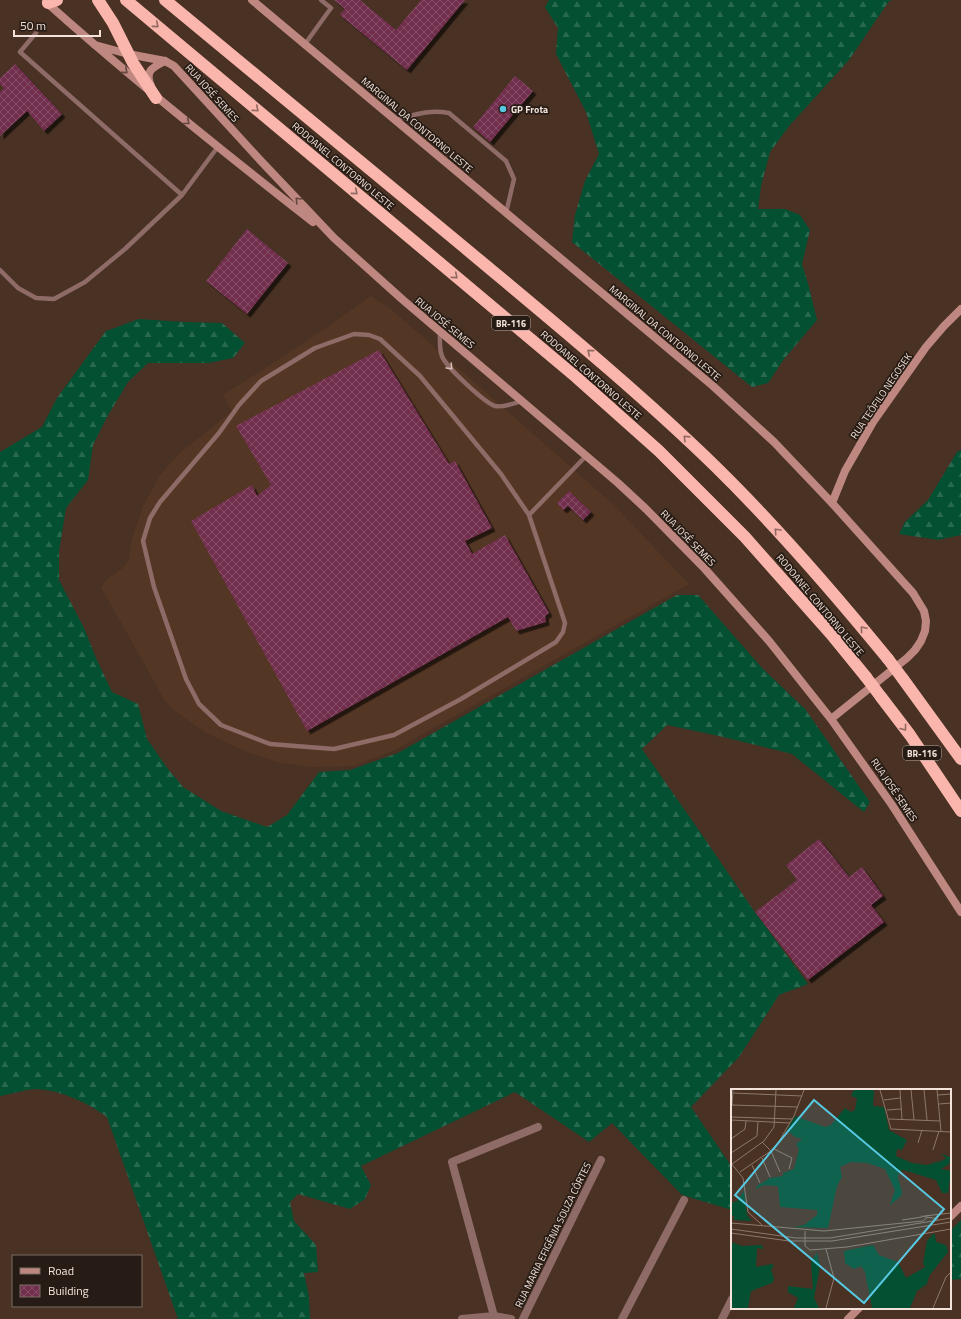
<svg xmlns="http://www.w3.org/2000/svg" width="961" height="1319" font-family="'Titillium Web',sans-serif">
<style>
.built{fill:#543624}
.forest{fill:url(#forest-firs)}
.building{fill:url(#building-cross-hatch);filter:url(#shadow)}
.lines{fill:none;stroke-linecap:round;stroke-linejoin:round}
.lane{stroke:#8e6b67;stroke-width:4.5}
.street{stroke:#8e6b67;stroke-width:8}
.secondary{stroke:#be8881;stroke-width:8}
.highway{stroke:#fab6ad;stroke-width:12}
.highway-bridge{stroke:#fab6ad;stroke-width:12}
.oneway{stroke:#906961}
.oneway2{stroke:#634740}
.oneway3{stroke:#d5bfb8}
.poi-dot{fill:#57c9e2;stroke:#271c15;stroke-width:1.5}
.labels{text-anchor:middle;dominant-baseline:central;stroke-width:3.5;stroke-linejoin:round;paint-order:stroke}
.shield{fill:#271c15;stroke:#b6a79f;stroke-width:1}
.shield-label{font-size:9px;font-weight:bold;fill:#f3e3da}
.street-label{font-size:10px;fill:#f3e3da;stroke:#271c15}
.poi-label{font-size:10px;font-weight:bold;fill:#f3e3da;stroke:#271c15;text-anchor:start}
.inset-road{fill:none;stroke:#8d786c;stroke-width:1}
.view{fill:#57c9e2;fill-opacity:0.15;stroke:#57c9e2;stroke-width:2}
.inset-edge{fill:none;stroke:#f3e3da;stroke-width:2}
</style>
<defs>
<pattern id="forest-firs" width="22" height="20" patternUnits="userSpaceOnUse"><rect width="22" height="20" fill="#035033"/><path d="M5 1l3.5 6h-7zM16 11l3.5 6h-7z" fill="#286950"/></pattern>
<pattern id="building-cross-hatch" width="8" height="8" patternUnits="userSpaceOnUse"><rect width="8" height="8" fill="#712f4e"/><path d="M0 0l8 8M0 8l8-8" fill="none" stroke="#864d67"/></pattern>
<filter id="shadow"><feDropShadow dx="3.5" dy="3.5" stdDeviation="0" flood-color="#0009"/></filter>
</defs>
<rect width="100%" height="100%" fill="#493123"/>
<path class="built" d="M371,296L391,309L614,505L689,584L393,751L353,766L313,767L280,763L245,751L206,733L176,712L165,701L101,587L106,580L123,568L129,559L132,539L143,506L160,475L180,453L232,411L223,395L304,343Z"/>
<path class="forest" d="M549,0H892L889,1L849,60L790,125L770,152L761,186L758,209H785L800,215L810,230L802,264L809,287L817,320L784,359L768,383L752,387L572,242L575,215L585,181L599,154L586,112L556,54L558,28L545,7Z
M139,319L184,322L222,323L245,343L233,358L209,363H148L128,382L107,417L93,445L88,480L66,508L59,551V580L84,628L96,658L112,692L138,704L147,739L168,769L183,787L221,811L267,827L287,815L319,772L350,770L398,753L677,595H698L763,669L805,709L870,802L864,812L792,754L719,736L667,725L642,749L698,829L754,911L808,984L779,995L739,1057L691,1107L732,1167V1210L682,1195L612,1123L589,1142L515,1092L361,1166L371,1185L365,1199L350,1209L298,1194L290,1202L294,1221L316,1245L318,1272L304,1273L309,1297L310,1319H178L107,1117C86,1102 63,1091 37,1089C27,1089 11,1094 0,1096V452L42,427L57,398L106,331Z
M961,450V535L938,540L899,534L905,522L928,500L957,452Z
M961,1220V1279L950,1280V1231Z"/>
<path class="building" d="M334,0H360L396,30L421,0H465L407,70L340,15L345,9Z
M15,64L62,114L44,131L27,111L0,136V92L4,89L0,84V78Z
M515,76L533,91L490,142L473,127Z
M247,229L288,263L247,314L206,281Z
M379,350L449,464L455,461L492,528L465,541L472,554L505,535L549,613L545,616L546,622L516,631L508,617L307,731L191,521L252,485L257,496L271,485L236,426Z
M569,491L591,512L583,520L568,506L563,510L557,503Z
M819,839L849,877L862,867L883,896L871,905L884,922L808,980L755,912L797,880L786,865Z"/>
<g class="lines">
<path class="lane" d="M36,33L20,52L182,195
M305,44L331,8L321,0
M395,120C414,115 429,109 449,113L506,161L514,179L506,213
M0,270L18,288L36,298L54,299L85,282L125,249L182,195L217,148
M440,331C440,339 439,349 442,356C445,366 485,403 495,406C503,408 515,403 522,401
M354,334L369,335L380,339L420,376L501,474L529,515L565,623L563,632L556,642L461,699L394,735L334,749L270,744L221,725L199,704L186,679L154,587L143,541L150,518L160,502L219,433L239,405L261,381L315,348Z
M529,515L587,455"/>
<path class="street" d="M494,1316L452,1162L538,1127
M462,1319L494,1316L511,1319
M523,1319L601,1160
M622,1319L684,1200
M722,1319L732,1299"/>
<path class="secondary" d="M252,0L713,386L774,442L832,503L913,593L924,611L926,621L925,631L921,641L915,650L907,658L831,719
M46,2C132,79 222,151 313,222
M95,45L128,54L165,61L174,66L260,160L334,238L403,300L618,483L646,509L705,569L769,641L831,719L892,805L961,912
M151,86C144,71 153,67 165,61
M832,503L845,471L873,422L926,347L944,326L961,309
M950,1217L961,1206
M848,1319L859,1308"/>
<path class="highway" d="M98,0L113,23L133,63L156,98
M126,0L576,377L659,451L745,537L831,634L866,677
M165,0C265,83 365,166 465,248C551,320 637,390 717,468C778,528 834,593 888,659
M48,3L57,0
M903,679L961,759
M881,697L910,735L961,811"/>
<path class="highway-bridge" d="M888,659L903,679
M866,677L881,697"/>
</g>
<defs><path id="oneway-chevron" d="M-2-3.5L2.5 0L-2 3.5" fill="none" stroke-width="1.6" stroke-linecap="round" stroke-linejoin="round"/></defs>
<g class="oneway">
<use href="#oneway-chevron" transform="translate(156 25) rotate(40)"/>
<use href="#oneway-chevron" transform="translate(256 109) rotate(40)"/>
<use href="#oneway-chevron" transform="translate(355 192) rotate(40)"/>
<use href="#oneway-chevron" transform="translate(455 276) rotate(40)"/>
<use href="#oneway-chevron" transform="translate(590 352) rotate(-140)"/>
<use href="#oneway-chevron" transform="translate(686 438) rotate(-136)"/>
<use href="#oneway-chevron" transform="translate(777 531) rotate(-133)"/>
<use href="#oneway-chevron" transform="translate(863 629) rotate(-130)"/>
<use href="#oneway-chevron" transform="translate(904 728) rotate(53)"/>
</g>
<g class="oneway2">
<use href="#oneway-chevron" transform="translate(125 71) rotate(41)"/>
<use href="#oneway-chevron" transform="translate(187 122) rotate(39)"/>
<use href="#oneway-chevron" transform="translate(298 200) rotate(-134)"/>
</g>
<use class="oneway3" href="#oneway-chevron" transform="translate(450 367) rotate(47)"/>
<circle class="poi-dot" cx="503" cy="109" r="4"/>
<g class="labels">
<g class="shield">
<rect x="492" y="316" width="38" height="14" rx="3"/>
<rect x="903" y="746" width="38" height="14" rx="3"/>
</g>
<g class="shield-label">
<text x="511" y="323">BR-116</text>
<text x="922" y="753">BR-116</text>
</g>
<g class="street-label">
<text transform="translate(212 93) rotate(48)">RUA JOSÉ SEMES</text>
<text transform="translate(417 125) rotate(40)">MARGINAL DA CONTORNO LESTE</text>
<text transform="translate(343 166) rotate(40)">RODOANEL CONTORNO LESTE</text>
<text transform="translate(445 323) rotate(40)">RUA JOSÉ SEMES</text>
<text transform="translate(665 333) rotate(40)">MARGINAL DA CONTORNO LESTE</text>
<text transform="translate(591 375) rotate(41)">RODOANEL CONTORNO LESTE</text>
<text transform="translate(881 396) rotate(-56)">RUA TEÓFILO NEGOSEK</text>
<text transform="translate(688 538) rotate(46)">RUA JOSÉ SEMES</text>
<text transform="translate(820 605) rotate(50)">RODOANEL CONTORNO LESTE</text>
<text transform="translate(894 790) rotate(56)">RUA JOSÉ SEMES</text>
<text transform="translate(553 1235) rotate(-64)">RUA MARIA EFIGÊNIA SOUZA CÔRTES</text>
</g>
<g class="poi-label">
<text x="511" y="109">GP Frota</text>
</g>
</g>
<g transform="translate(731 1089)">
<rect width="220" height="220" fill="#493123"/>
<path d="M123,1H143L142,17L153,18L158,41L176,51L171,61L166,60L165,67L181,74L196,76L213,71L215,69L210,65L220,68L218,75L210,80L220,82L217,104H211L205,91L172,81L168,83L167,89L171,103L170,107L159,116L164,101L154,80L136,74L120,73L109,78L111,88L106,97L97,139L62,138L73,136L86,126V121L49,118L47,97L33,96L25,100L26,97L39,89L52,87V84L63,80L68,60L65,55L71,50L64,48L56,41L64,27L94,38L100,36L114,19L120,23L124,21L126,9L120,7ZM13,102L16,126L21,132L3,131V127H0V114L6,112ZM202,145H204L205,153L215,156L217,163L198,187L196,195L186,202L179,219H141L134,183L130,177L123,180L114,174L113,162L142,156L148,166L167,173L175,189L194,178L192,174L196,152ZM0,153L11,157L31,156L32,160L26,159L25,178L41,175L43,177L40,180L43,190L41,194L20,202L17,219H0ZM86,164L89,177L83,209L88,219H63L67,209L57,203V197L82,200L80,172Z" fill="#035033"/>
<path class="inset-road" d="M149,1L160,40L220,43M169,1L171,30M180,1L183,31M193,1L196,31M206,1L210,42M2,4L71,7M207,6L220,5M153,11L169,9M208,15L220,14M0,16L67,18M1,16L2,1M156,21L170,20M0,28L61,30M158,30L209,32M0,31L59,34M0,50L14,40L15,32M31,53L40,62L49,83M187,54L191,41M43,60L61,69L58,80M202,61L208,42M0,64L26,47L27,33M31,69L39,88M0,74L12,89L17,123L31,136M1,75L33,52L43,38L45,1M21,76L29,94M9,83L44,59L63,27L73,1M190,127L207,130M193,127L220,124M171,131L191,128M0,134L93,142L192,132L197,128M0,140L65,149H99L220,129M74,142V157L79,161L116,158L220,140M0,144L58,152H101L220,133M95,160L103,189L95,219M202,219L215,188L220,183"/>
<path class="view" d="M83,11L213,120L133,214L4,106Z"/>
<rect width="220" height="220" class="inset-edge"/>
</g>
<rect x="12" y="1255" width="130" height="52" fill="#271c15" stroke="#796c64"/>
<rect x="20" y="1268" width="20" height="6" fill="#be8881" stroke="#796c64"/>
<text x="48" y="1275" font-size="12" fill="#f3e3da">Road</text>
<rect x="20" y="1285" width="20" height="12" fill="url(#building-cross-hatch)" stroke="#796c64"/>
<text x="48" y="1295" font-size="12" fill="#f3e3da">Building</text>
<path d="M14 30v6h86v-6" fill="none" stroke="#f3e3da" stroke-width="2"/>
<text x="20" y="30" font-size="12" fill="#f3e3da" stroke="#271c15" stroke-width="3" paint-order="stroke">50 m</text>
</svg>
